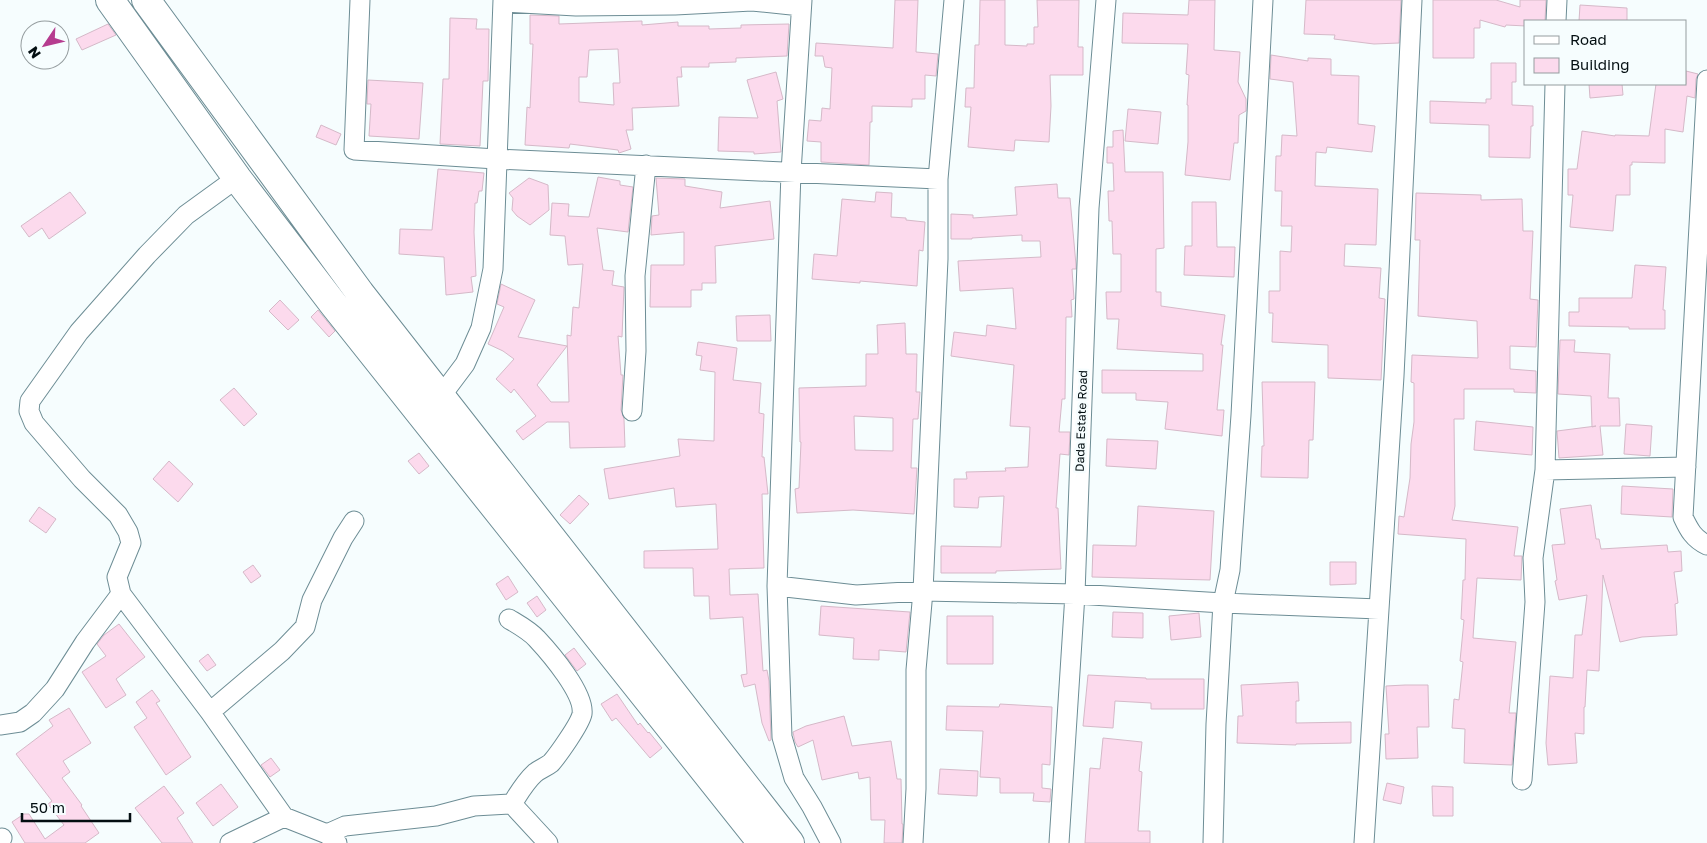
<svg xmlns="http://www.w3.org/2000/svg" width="1707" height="843" font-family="'Golos Text',sans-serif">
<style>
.building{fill:#fcdaed;stroke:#d5b9c8;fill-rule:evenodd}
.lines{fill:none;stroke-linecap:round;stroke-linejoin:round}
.minor-casing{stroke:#6d8d95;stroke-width:21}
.highway-casing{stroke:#6d8d95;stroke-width:30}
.minor{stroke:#fff;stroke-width:19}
.highway{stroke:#fff;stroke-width:28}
.labels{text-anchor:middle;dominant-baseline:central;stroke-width:5;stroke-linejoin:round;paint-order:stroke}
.street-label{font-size:12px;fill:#030e11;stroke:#f6fdfe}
</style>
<rect width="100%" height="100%" fill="#f6fdfe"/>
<path class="building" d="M895,0H918L916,52L938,54L936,76L925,75V99H912V107L872,106V122H870L869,165L821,162V142L807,141L809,120L821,121L822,108L830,109L832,68L825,67L823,56H815L816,43L893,48Z
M980,0H1005V45L1027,46V44H1034V27H1038L1037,0H1079L1078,47H1083V75H1050L1051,106L1049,142L1015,140L1014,151L968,147L971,107H965L966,88H974L975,45H979Z
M1189,0H1215L1214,50L1240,52L1238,82L1246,99V111L1239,115L1238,143H1234L1230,180L1185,175L1188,142V105H1187L1189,75L1186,74L1188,44L1122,43L1123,13L1188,15Z
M1306,0H1401L1399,43L1374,44L1334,39L1335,35L1304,34Z
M1433,0H1496L1520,7V0H1546L1545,21H1526V26L1506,25L1505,27L1480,20V28H1474V58H1433Z
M1580,5L1627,8V21H1579Z
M530,15L559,16V24L642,21V25L678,22V26H709V29L741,28V25L789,24L787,56L736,58V62L709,63V67H681L682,77H677L679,106L632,108L633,130H626L631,149L619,153L618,150L570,144L569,148L525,145L527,107L530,108L533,44H530ZM618,49L620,83H613L614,105L579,102V77H587L589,50Z
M450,18L477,19L476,29H489L488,81H483L480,146L440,144L443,79H449Z
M108,24L116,35L82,50L76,39Z
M1271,55L1308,61V58L1331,59V75L1359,76L1358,124L1375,126L1372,152L1327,147L1326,153L1316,152L1315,186L1378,189L1376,245L1345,244L1344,266L1381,268L1379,298L1385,299L1381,380L1328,378V345L1272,342L1273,313H1269V291H1280V251L1291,252L1292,226H1281L1282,191H1275L1276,156H1281L1282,135L1297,136L1293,82L1270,79Z
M1491,63H1516V82H1512V105L1533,106V126H1531L1530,158L1489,157V125L1430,123V101L1486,103V99H1491Z
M1686,71L1698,74L1696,79L1695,98L1687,96L1683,132L1665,129V163L1632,162V165H1630V195H1616L1613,231L1570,227L1573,195H1568V169H1577L1582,131L1615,136V135L1649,136L1656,84H1686Z
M776,72L783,99L777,101L781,152L754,154V152L718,151L719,117L758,118L747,80Z
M368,80L423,83L419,139L369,136L371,104H367Z
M1589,84H1622L1623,95L1590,98Z
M1128,109L1161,112L1158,144L1125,141Z
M321,125L341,134L336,145L316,137Z
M1123,130L1125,172H1163L1164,248L1156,249V292H1161V306L1225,315L1221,345H1223L1217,410H1224L1222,436L1165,429L1168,402L1136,400V393H1102V370L1203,371V354L1117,349L1119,319H1107L1106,292H1121V254H1113L1112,221H1109L1108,191H1114L1113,163H1107V147H1113V131Z
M438,169L484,173L482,191H479L477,203H475L474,232L476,276L471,277L473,292L446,295L444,257L399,254L400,229L432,230Z
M598,177L620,181V185L633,187L628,232L597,228L603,270L614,271L612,285L624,287L622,337L618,336L621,375H623L621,410L624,419L625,447L570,448L569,422H547L523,440L516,431L536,416L514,389L511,393L496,379L514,359L503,351L488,344L504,307L497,304L501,284L535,300L518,337L567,346L537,385L551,402H569L567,335L571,336L573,307L579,308L583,264L568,265L565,236L550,235L552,203L569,204L568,216L589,217Z
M529,178L548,185L549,210L530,225L517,216L512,210L513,198L509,193Z
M656,178L685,179V186L722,192L720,208L770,201L774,239L715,246L716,283H702V290H691V307H650L651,265H684V232L651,235L652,216L659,215Z
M1057,184L1058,198H1070L1076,265V269H1072L1074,299L1071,300L1072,317H1066L1065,399H1062L1059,432H1070L1069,455L1060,454L1056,508H1058L1061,569L996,571V573H941V546L1001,547L1004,496L979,497L978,508L954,507V479H967L966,472L1006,471L1005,468L1028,467L1030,427L1010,426L1014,365L951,356L954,332L986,336L987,325L1016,329L1013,288L960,291L958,261L1041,257L1040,241H1022V235L972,238V239H951V214L973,215V218L1017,215L1015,187Z
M70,192L86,213L49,239L42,228L29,237L21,226Z
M876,192L892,193L891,217L906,218V220L925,222L923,251L919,250L917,286L860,281V283L812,279L814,254L837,256L842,199L875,202Z
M1416,193L1481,195V200L1522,199L1523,231H1533L1530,299L1538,300L1536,347L1510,346V369L1536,371V393L1514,392V389H1464V419H1454L1455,506L1452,520L1518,527L1514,556H1522L1521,580L1477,578L1473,638L1516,642L1509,713H1516L1512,765L1464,763L1465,729L1452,728L1454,699L1459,700L1463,662L1460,661L1464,620L1461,619L1463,580H1465L1466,539L1398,534L1399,516L1404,517L1410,478L1411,444L1414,422V383L1411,382L1412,355L1478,358L1477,321L1418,316L1420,240H1415Z
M1192,202H1216L1217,247H1235L1234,277L1184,275L1185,246H1192Z
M1635,265L1666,267L1663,310H1665V329H1629V327L1569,326V312H1579V298H1632Z
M280,300L299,320L288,330L269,311Z
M318,310L335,331L329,337L311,317Z
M770,315L771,341H737L736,316Z
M905,323L906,354H917L916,392H920L918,419H913L911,468H917L914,514L853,510L797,513L795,489L799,488L801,442H800L799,388L866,386V354H878L877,325ZM854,416L893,418V451L855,450Z
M1560,340H1575L1574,352L1610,354L1608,398H1619L1620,426H1600L1603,455L1559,458L1557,431L1596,426L1592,427L1591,396L1558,394Z
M698,342L737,348L733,380L761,383L759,413L764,414L762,457H764L768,494H762L764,568L729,569L730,595L758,594L763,671L767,670L769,681L771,740L769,741L762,723L755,684L744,687L741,675L747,674L743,617L710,619L709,596H694L693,568H644V551L718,549L716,504L676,507L674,488L609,499L604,469L680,456L678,439L714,441L715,372L700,370L702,356L696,355Z
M1262,382H1315L1313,440H1309L1308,478L1261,477L1262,446H1264Z
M234,388L257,414L244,426L220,400Z
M1476,421L1533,427L1532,455L1474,450Z
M1626,424L1652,426L1650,456L1624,454Z
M1107,439L1158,441L1156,469L1106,466Z
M419,453L429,466L419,474L408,461Z
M169,461L193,484L178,502L153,479Z
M1622,486L1673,489L1672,517L1621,514Z
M579,495L589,504L570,524L560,515Z
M1591,505L1596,539H1599L1601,549L1667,545L1668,552L1681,551L1682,571L1674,572L1678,603L1675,604L1677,635L1642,637L1620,642L1603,575L1599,671L1587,670L1585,707H1584V734L1575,733L1577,763L1548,765L1546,743L1550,676L1573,678L1575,635H1582L1587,595L1559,600L1555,581L1557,580L1552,545L1565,544L1560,509Z
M1138,506L1214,511L1210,580L1092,577L1093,545L1136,546Z
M39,507L56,519L46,533L29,521Z
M1330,562H1356V584L1330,585Z
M253,565L261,576L251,583L243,572Z
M508,576L518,592L506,600L496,584Z
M537,596L546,610L537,617L527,603Z
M821,606L910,612L906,652L879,650V660L853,659L854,638L819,635Z
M1113,612L1143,613V638L1112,637Z
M1199,613L1201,637L1171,640L1169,616Z
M947,616H993V664H947Z
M119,624L145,657L116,679L126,695L106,708L82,672L106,656L97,644L104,635Z
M574,648L586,664L577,671L565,655Z
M208,654L216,665L207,671L199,661Z
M1088,675L1146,678V679H1204V709H1151V703L1115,701L1113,728L1083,726Z
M1298,682L1299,701H1296V723L1351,722V743L1296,744V745L1237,743L1238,716H1243L1241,685Z
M1405,685H1428L1429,727H1417L1418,758L1386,759L1385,734H1389L1386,686Z
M152,690L160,701L156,703L191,757L166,775L134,727L147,718L136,702Z
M617,694L638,725L640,723L648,733L649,732L662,748L650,758L616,718L612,721L601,704Z
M1000,704L1052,707L1050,765L1042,764V788L1051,789L1050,802L1033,801L1034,793H1000V778L980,777L983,731L946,730L947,706L999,707Z
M69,708L91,743L63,761L70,772L62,778L82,805L81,806L99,833L85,843H25L12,822L24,814H29L45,839L64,825L48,804L52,801L16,754L53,726L49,720Z
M844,716L852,746L891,741L897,779H901L902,824H903L902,843H884L885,820H871L870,777L859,779L858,772L822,780L813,740L798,747L795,742L793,732L806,726Z
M1103,738L1142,742L1139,771L1142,772L1138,831H1150V843H1085L1090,768L1100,769Z
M271,758L280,770L270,777L261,765Z
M940,769L978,771L977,796L938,794Z
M1387,783L1404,787L1401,804L1383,800Z
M221,784L238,807L213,826L196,803Z
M164,786L184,813L177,818L193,843H162L135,808Z
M1432,786L1453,787V816H1433Z"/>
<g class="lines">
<g class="minor-casing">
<path id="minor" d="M360,0L354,150L496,159L938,179
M802,0L791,172L777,586L856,595L923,591L1075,594L1223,603L1379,609
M503,2L576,6L675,5L752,1L801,6
M1556,21L1557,0
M1707,80L1683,517C1689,530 1694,539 1707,545
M237,178L186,215L147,255L79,332L30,401L29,411L34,423L82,479L118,515L128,532L131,543L117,577L121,594L210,712L284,817L327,834L337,843
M441,396L465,364L481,328L493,269L503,0
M632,411L636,351L635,276L646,165
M1545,470L1686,467
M777,586L782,737L794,778L812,807L831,843
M509,619C519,625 530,631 537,639C551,654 585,694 582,714C580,724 558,755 551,763C546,767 540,769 535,773C525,782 519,793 512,804
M210,712L282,651L305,627L312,600L343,538L354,521
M0,725L20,722L33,713L55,689L85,642L121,594
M1522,780L1535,602L1533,558L1545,470L1555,84
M327,834L345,826L436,816L474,806L512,804L548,843
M0,839L2,838
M230,843L284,817
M913,843L916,789V670L923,591L938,259V179L954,0
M1059,843L1075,594L1089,208L1106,0
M1213,843L1216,724L1223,603L1230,570L1241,415L1263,0
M1364,843L1394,376L1412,0"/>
</g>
<g class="highway-casing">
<path id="highway" d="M110,0L237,178L334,305L762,843
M146,0L360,293L790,843"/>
</g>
<use href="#minor" class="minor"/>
<use href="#highway" class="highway"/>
</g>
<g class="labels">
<g class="street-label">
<text transform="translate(1081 421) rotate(-88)">Dada Estate Road</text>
</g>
</g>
<rect x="1524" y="20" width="162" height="65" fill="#f6fdfe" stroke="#959d9f"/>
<rect x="1534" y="36" width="25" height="8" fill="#ffffff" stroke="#959d9f"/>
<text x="1570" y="45" font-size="15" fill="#030e11">Road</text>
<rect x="1534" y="58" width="25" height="15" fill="#fcdaed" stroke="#959d9f"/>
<text x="1570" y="70" font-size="15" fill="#030e11">Building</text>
<g transform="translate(45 45) rotate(235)"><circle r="24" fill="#f6fdfe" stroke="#959d9f"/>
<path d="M0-4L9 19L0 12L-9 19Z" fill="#b63c8f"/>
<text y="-8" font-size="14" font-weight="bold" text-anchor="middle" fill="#030e11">N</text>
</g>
<path d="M22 813v8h108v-8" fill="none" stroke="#030e11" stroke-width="2.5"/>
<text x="30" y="813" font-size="15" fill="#030e11" stroke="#f6fdfe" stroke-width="4" paint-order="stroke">50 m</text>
</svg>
